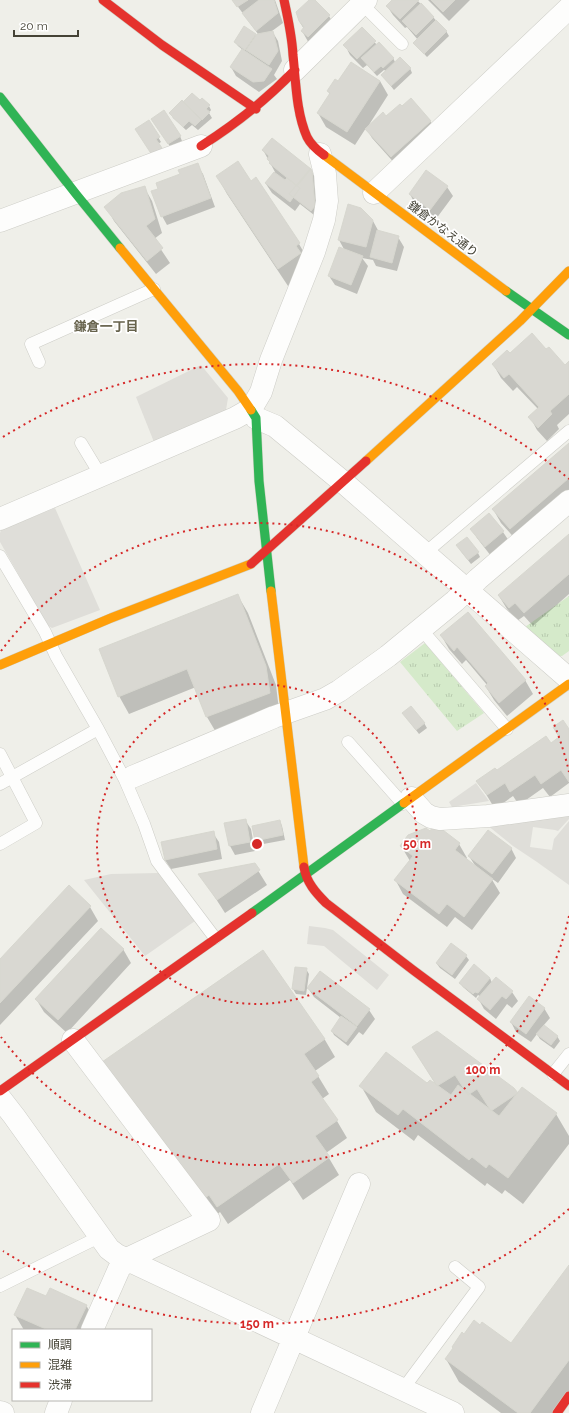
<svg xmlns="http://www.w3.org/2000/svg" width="569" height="1413" font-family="Raleway,'Noto Sans JP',sans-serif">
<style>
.park{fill:url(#park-tufts)}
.parking{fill:#dfded9}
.shadow{fill:#0003}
.building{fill:#d9d8d2;stroke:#d7d7cf}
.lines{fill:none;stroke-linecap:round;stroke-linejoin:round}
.lane-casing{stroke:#cdcdc7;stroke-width:13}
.street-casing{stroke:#cdcdc7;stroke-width:23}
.fast-casing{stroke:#cfcfc2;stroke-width:10}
.slow-casing{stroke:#cfcfc2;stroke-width:10}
.jam-casing{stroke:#cfcfc2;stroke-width:10}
.lane{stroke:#fdfdfc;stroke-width:12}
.street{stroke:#fdfdfc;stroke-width:22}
.fast{stroke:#30b455;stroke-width:9}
.slow{stroke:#ff9f0a;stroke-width:9}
.jam{stroke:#e5322d;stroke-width:9}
.ring{fill:none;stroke:#d62828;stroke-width:2;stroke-dasharray:2 4}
.labels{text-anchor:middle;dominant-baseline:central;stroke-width:3.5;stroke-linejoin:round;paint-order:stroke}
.street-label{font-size:12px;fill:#454336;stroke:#fff}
.neighbourhood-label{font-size:13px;font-weight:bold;fill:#67634d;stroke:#fff}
.centre{fill:#d62828;stroke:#fff;stroke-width:2}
.ring-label{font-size:12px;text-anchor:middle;font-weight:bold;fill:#d62828;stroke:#fff;stroke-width:3.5;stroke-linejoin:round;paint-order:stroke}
</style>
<defs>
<pattern id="park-tufts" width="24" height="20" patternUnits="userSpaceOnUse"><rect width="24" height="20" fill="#d5eaca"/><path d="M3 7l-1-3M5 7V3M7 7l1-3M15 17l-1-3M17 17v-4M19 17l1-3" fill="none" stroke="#b8caae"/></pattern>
</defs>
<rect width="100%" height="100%" fill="#efefe9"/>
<path class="park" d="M569,596V651L562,656H558L525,627Z
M425,643L484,713L457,731L400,662Z"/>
<path class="parking" d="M201,365L228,398L226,410L154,442L136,397Z
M55,508L100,610L52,628L48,626L0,542V533L1,530Z
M476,783L489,801L452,807L449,802Z
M569,813V819L558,831L555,830L533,827L530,847L552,850L554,839L569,821V885L537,862L513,846L487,825Z
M158,873L195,921L145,956L84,880L111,874Z
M309,926L325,928L333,930L389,975L377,990L324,946L307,944Z"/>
<path class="shadow" d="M233,0H275L283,23L272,31L278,41L282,61L274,75L277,79L259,92L236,76L231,67L243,50L238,46L235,42L255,34L256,37L258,34Z
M310,0H314L329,16L337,30L310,45L302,31L304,29L299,21Z
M393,0H417L446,31L449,36L427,57L414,43L418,40L407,27L405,28L393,15L387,6Z
M428,0H470L449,21Z
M362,28L377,45L393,58L395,62L410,68L412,73L394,90L382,75L386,71L384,70L377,76L367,65L363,68L350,55L345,45Z
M351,63L380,81L388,95L367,128L386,117L430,121L436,130L397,166L372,138L366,128L355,145L326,127L318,113L330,95L328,91L338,82Z
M200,101L209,106L211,110L209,113L212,118L198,130L192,125L186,130L173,118L170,113Z
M149,122L161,142L158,144L164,153L155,159Z
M155,123L180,136L182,141L171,148Z
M263,150L310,169L316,179L314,180L317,211L314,215L300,204L295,211L272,193L266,184L275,172Z
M197,165L203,174L215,207L167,225L162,216L160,190Z
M217,176L251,182L256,179L299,244L309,261L310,271L288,286L227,194Z
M144,187L152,201L162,233L154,239L170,263L156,274L114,221L106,207Z
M447,187L453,196L436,219L415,204L410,194Z
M373,221L379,232L398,237L404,247L397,271L376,266L373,260L362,258L368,266L357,294L335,285L329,276L345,251L339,240Z
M546,351L565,366L569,363V414L557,425L559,429L547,441L537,430L530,417L538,409L517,387L513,391L501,378L493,364L510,354Z
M569,444V499L518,542L501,523L493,509Z
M489,515L503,532L509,541L491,556L477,538L472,529Z
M569,535V594L533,626L524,616L517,621L507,609L499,596Z
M460,550L478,553L480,557L471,564Z
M238,596L248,613L276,685L279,710L217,734L207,717L196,687L129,714L119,696Z
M441,635L525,680L533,694L507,716L494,700L486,687L487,685L466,660L462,664L449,649Z
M406,717L424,723L427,728L419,734Z
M569,730V783L550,797L543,788L519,805L513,796L495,809L478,781L551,744Z
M245,820L251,829L255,851L235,855L230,846L225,824Z
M280,821L282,826L285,840L258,845L256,840Z
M430,832L459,844L467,858L466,860L476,867L469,856L511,848L516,858L498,883L491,878L500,893L472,930L455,917L447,927L403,894L396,881L410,861L401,846Z
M213,833L219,842L222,859L171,869L165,860Z
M254,864L267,885L225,913L200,874Z
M69,887L90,907L98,921L0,1025V960Z
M123,949L131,963L67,1033L44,1012L36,999Z
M263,952L325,1040L335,1057L315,1071L329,1094L322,1099L337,1121L347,1138L326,1153L339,1175L303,1200L290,1180L228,1224L220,1212L211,1219L114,1080Z
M466,956L469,960L455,979L440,968L437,964Z
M306,969L309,974L306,995L296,994L293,989Z
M490,978L492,983L512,992L518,1001L512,1008L507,1004L496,1019L484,1009L479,1000L481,997L478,995L476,998L463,987L460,983Z
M308,988L369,1010L375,1019L363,1035L359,1032L348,1046L334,1035L332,1031L341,1018L314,997Z
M544,1008L550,1018L543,1026L557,1036L560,1041L554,1049L540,1039L537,1034L531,1042L516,1032L511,1022Z
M413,1047L518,1094L556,1114L569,1136V1144L523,1204L505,1190L502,1194L487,1183L485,1186L418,1135L414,1141L376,1112L361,1086L436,1085Z
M569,1267V1400L559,1413H501L459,1382L446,1359L464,1335L480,1326L511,1345Z
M46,1298L86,1305L96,1323L93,1330H24L15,1315Z"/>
<path class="building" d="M232,0H248L237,7Z
M259,0H274L278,13L256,31L242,13Z
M309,0H315L330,15L308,37L301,31L304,27L299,21L296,12Z
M392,0H419L400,19L386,6Z
M431,0H455L443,12Z
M421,3L434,17L416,35L402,21Z
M436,20L447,31L424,54L413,43Z
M244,26L256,34L245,50L234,42Z
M362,27L376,41L357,59L343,45Z
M273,31L278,51L269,65L246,50L257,34Z
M379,42L394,58L383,68L381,66L374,72L361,58Z
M242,49L272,69L264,81L253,82L230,67Z
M400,57L411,68L391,86L381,75Z
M351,62L380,81L347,132L317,113L330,93L327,91L335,79L338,81Z
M192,93L200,100L202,98L210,105L206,109L210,112L202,120L183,102Z
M411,98L431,121L391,157L365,129L383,112L386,116L400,104L402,106Z
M182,100L201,120L195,126L189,121L183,127L169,113Z
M164,110L181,136L168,144L151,119Z
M149,120L160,137L156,139L162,148L152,155L135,129Z
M272,138L311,169L297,186L269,163L270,162L267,159L269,156L262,150Z
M238,161L251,181L256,177L300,243L296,246L301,253L278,269L216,176Z
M198,163L211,198L161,217L151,191L158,189L156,183L180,174L178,170Z
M310,169L312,170L315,206L311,211L289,194Z
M426,170L448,186L430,210L409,194Z
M274,172L285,180L287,178L300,188L290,202L265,183Z
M145,186L155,219L146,226L163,248L147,261L104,207L121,193Z
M348,204L361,208L373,220L366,247L338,240Z
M377,230L399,236L392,263L370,257Z
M339,247L363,256L351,285L328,276Z
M532,333L546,349L549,347L565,365L569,361V394L550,411L552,414L538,428L528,417L539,407L509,374L504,378L492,364L507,350L510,353Z
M569,443V478L510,529L492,509Z
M489,513L504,531L485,547L470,529Z
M569,534V574L524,613L515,603L509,608L498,595Z
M467,537L479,552L468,560L456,545Z
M238,594L266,666L270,693L206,717L187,669L118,697L99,649Z
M468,612L526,680L499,703L485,686L488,683L457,647L454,651L440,635Z
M411,706L425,723L416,730L402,713Z
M563,720L569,729V782L561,770L541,784L535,775L510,792L505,783L487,795L476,781L495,768L497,770L546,736L551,743L559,737L553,727Z
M246,819L250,842L229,846L224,823Z
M280,820L283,835L255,841L252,826Z
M435,824L460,843L455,850L493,879L464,917L447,904L439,914L394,880L413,856L400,846L408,835L426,828L430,831Z
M488,830L512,848L492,874L468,856Z
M214,831L217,849L165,860L161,842Z
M255,863L260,870L217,900L198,874Z
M69,885L91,906L0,1003V959Z
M101,928L124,949L58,1020L35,999Z
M451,943L467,955L452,975L436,963Z
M263,950L325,1039L304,1054L319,1076L311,1082L338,1120L315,1136L330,1157L293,1183L279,1164L217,1207L209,1195L200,1202L102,1062Z
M474,964L490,978L478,993L475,992L473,994L459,983Z
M295,967L307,968L304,991L292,989Z
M320,971L370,1009L357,1026L307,988Z
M496,977L513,991L506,999L502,996L490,1010L477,999Z
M529,996L545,1008L526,1034L510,1022Z
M341,1016L357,1027L346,1042L331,1031Z
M544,1025L558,1036L551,1045L536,1034Z
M437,1031L514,1088L518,1093L491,1111L477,1089L468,1095L455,1075L437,1086L412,1047Z
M386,1052L427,1083L430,1080L451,1095L458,1085L499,1116L522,1087L557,1113L508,1178L489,1164L486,1168L472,1157L469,1160L403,1109L398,1115L359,1086Z
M569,1265V1360L530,1413H518L445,1359L453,1348L452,1347L462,1332L464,1334L474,1320L480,1325L482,1322L511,1343Z
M27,1288L46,1296L50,1288L87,1305L75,1330H48L14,1315Z"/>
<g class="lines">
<g class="lane-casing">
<path id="lane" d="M362,4L402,44
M39,362L31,344L154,289
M81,443L101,476
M424,554L569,431
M0,556L45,632L56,656L98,729L125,780
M421,629L507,729
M348,742L403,804
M0,754L36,823L0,844
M132,777L125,780L144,824L157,861L215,938
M0,784L98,729
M553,1074L569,1054
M0,1286L99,1237
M403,1389L479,1287L455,1267"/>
</g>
<g class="street-casing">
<path id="street" d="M295,70L366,0
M374,193L569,8
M0,221L201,146
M256,418L275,426L343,482L569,679
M0,519L235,418L251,409L261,392L271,360L314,252L324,220L327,201L325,174L320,154
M132,777L274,717L325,699L339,691L388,656L455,601L478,579L569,501
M411,798L424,813L431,817L440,819L488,816L569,805
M73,1040L209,1220L127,1259L119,1269L92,1330
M0,1098L14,1116L109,1249L117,1255L453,1413
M0,1412L3,1413
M56,1413L61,1400
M262,1413L359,1184"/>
</g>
<g class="fast-casing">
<path id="fast" d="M0,97L76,194L120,248
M506,291L569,335
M251,410L256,418L259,481L271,591
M252,913L404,803"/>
</g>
<g class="slow-casing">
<path id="slow" d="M324,155L506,291
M120,248L238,391L251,410
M366,461L520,321L569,271
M271,591L304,867
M0,665L111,618L251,564
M404,803L569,684"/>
</g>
<g class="jam-casing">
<path id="jam" d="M103,0L162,45L256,109
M284,0C288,18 292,36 293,55C296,82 296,112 307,137C311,145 317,150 324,155
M201,146C236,124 267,99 295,70
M251,564L366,461
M304,867C306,882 316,893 326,903L413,970L569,1086
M0,1091L252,913
M557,1413L569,1396"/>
</g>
<use href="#lane" class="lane"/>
<use href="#street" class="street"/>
<use href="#fast" class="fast"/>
<use href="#slow" class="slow"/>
<use href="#jam" class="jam"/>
</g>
<g class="ring">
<circle cx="257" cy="844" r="160"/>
<path d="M569 916A320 320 0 0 1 1 1037M1 651A320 320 0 0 1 569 772"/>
<path d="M569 1209A480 480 0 0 1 3 1251M3 437A480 480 0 0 1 569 479"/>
</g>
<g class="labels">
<g class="street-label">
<text transform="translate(443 229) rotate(37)">鎌倉かなえ通り</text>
</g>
<g class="neighbourhood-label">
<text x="106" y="326">鎌倉一丁目</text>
</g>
</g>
<circle cx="257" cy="844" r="6" class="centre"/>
<g class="ring-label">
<text x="417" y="848">50 m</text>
<text x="483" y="1074">100 m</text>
<text x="257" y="1328">150 m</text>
</g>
<rect x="12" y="1329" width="140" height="72" fill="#ffffff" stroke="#b5b4af"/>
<rect x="20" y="1342" width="20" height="6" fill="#30b455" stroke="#b5b4af"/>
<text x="48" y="1349" font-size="12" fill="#454336">順調</text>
<rect x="20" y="1362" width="20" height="6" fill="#ff9f0a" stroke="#b5b4af"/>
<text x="48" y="1369" font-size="12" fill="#454336">混雑</text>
<rect x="20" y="1382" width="20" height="6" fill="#e5322d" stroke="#b5b4af"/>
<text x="48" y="1389" font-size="12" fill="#454336">渋滞</text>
<path d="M14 30v6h64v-6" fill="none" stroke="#454336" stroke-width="2"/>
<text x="20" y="30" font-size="12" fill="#454336" stroke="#ffffff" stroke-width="3" paint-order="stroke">20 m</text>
</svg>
